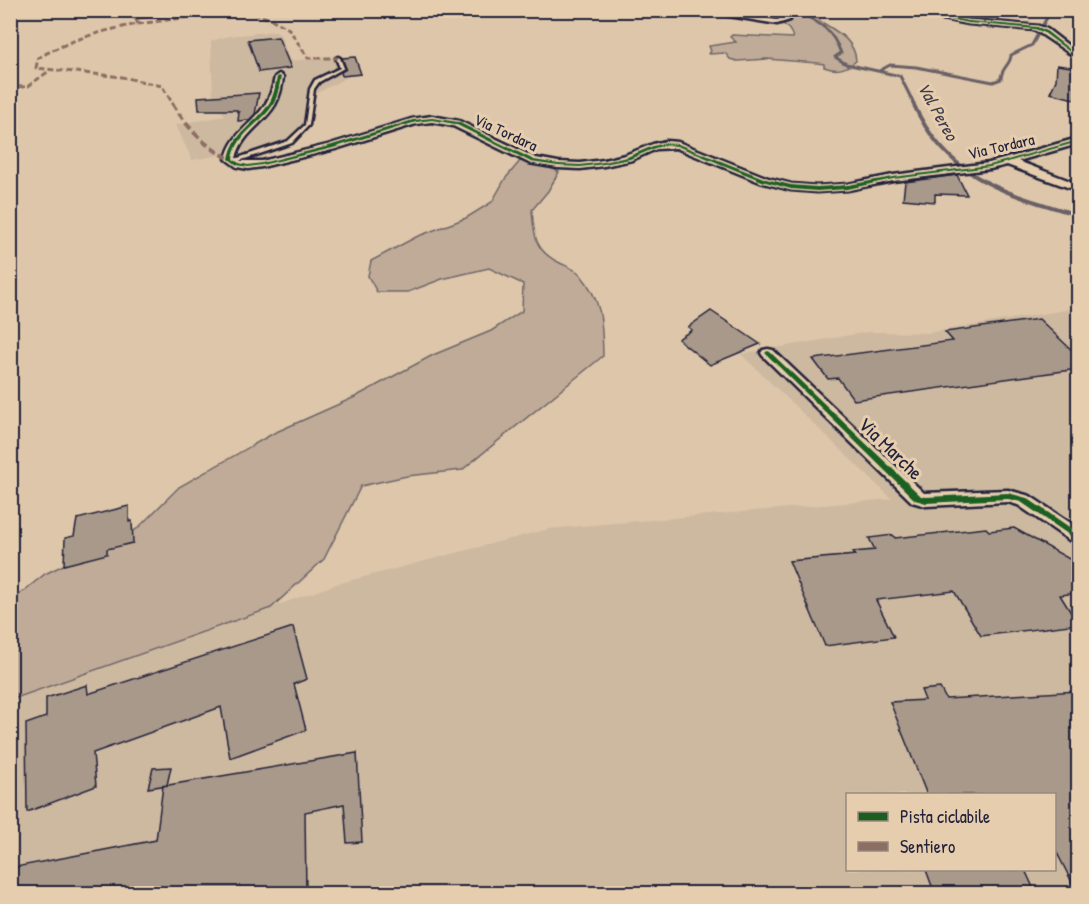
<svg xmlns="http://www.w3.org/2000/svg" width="1089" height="904" font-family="'Patrick Hand',sans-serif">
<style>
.built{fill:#cdb8a0;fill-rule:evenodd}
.green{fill:#bfab97;stroke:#706669;stroke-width:1.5}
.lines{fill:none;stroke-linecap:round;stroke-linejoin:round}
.stream-far1{stroke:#696066;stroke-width:3}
.stream{stroke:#696066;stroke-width:4}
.building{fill:#a9998a;stroke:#22223b;stroke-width:1.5}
.lane-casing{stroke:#22223b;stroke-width:5}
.street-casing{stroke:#22223b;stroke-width:5}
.lane{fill:#e5cdae;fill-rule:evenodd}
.street{fill:#e5cdae;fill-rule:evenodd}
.quiet-far1{stroke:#8d6e63;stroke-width:3;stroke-dasharray:6 3;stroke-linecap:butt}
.quiet{stroke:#8d6e63;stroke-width:4;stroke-dasharray:8 4;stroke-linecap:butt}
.cycleway-casing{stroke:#e5cdae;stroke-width:3}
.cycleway{fill:#1b5e20;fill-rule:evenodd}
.labels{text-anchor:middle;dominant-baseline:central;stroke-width:6;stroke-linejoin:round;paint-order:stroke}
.far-street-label{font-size:16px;fill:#22223b;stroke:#e5cdae}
.far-water-label{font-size:18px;font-style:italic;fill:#403c4d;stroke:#e5cdae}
.street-label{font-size:20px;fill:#22223b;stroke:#e5cdae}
</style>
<rect width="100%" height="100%" fill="#ddc6a9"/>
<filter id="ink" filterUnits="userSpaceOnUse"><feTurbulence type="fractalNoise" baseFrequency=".0167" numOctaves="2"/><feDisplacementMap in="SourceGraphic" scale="12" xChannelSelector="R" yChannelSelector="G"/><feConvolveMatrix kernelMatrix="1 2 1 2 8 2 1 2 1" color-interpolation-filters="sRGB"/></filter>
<g filter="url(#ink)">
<path class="built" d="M276,31L281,36L290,61L349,56L353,74L306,99L308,111L303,131L283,147L259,154L246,155L241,151L192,160L176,125L225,116L213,95L211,41L230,36Z
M1078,308V893H11L10,700L337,584L549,529L892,499L741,354L868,332L928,333ZM848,794H1054V870H848Z"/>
<path class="green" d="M128,11H215L135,19Z
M747,11C766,11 786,8 805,11C814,12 817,19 823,23C838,32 855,41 856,61C846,69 837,72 824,67V64L817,63L767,59L737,61L730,59L725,53L709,54L711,51L709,46L736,42L730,37L732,35L793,38C787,14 761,24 747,11Z
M520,161L545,165L559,172L548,191L532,210C534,235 534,251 560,263C566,266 575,269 580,274C603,302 602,323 603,356L462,470L407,476L361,486L324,559L271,608L13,699L11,698V601L45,574L137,529L179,487L274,433L355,397L433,355L491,331L522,311L523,284L489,268L442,279L408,292H377L368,276L371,261L416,237L466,218L492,202L505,179Z"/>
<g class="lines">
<path class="stream-far1" d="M795,10C819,23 831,27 841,53L835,57L846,64L900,76L914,104
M879,71L890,65L916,67L993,82L1001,79C1001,67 1011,65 1011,55L1032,45L1051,10"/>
<path class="stream" d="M913,103C947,179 1005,193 1078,215"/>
</g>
<path class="building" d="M278,37L291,68L259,72L248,40Z
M355,57L361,74L342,76L341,72L346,69L342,58Z
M1057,65L1078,68V100L1050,93L1056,80Z
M259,93L255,114L249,120L238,121L239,112H237V110H199L198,97Z
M957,175L967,195L935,194V202L903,199L905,182Z
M711,311L741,331L760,344L710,365L678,339L692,330L688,327Z
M1039,319L1078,356V369L854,400L838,378L828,379L813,359L953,341L945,332Z
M129,506V522L132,521L133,543L107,549V554L64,565L65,538L74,536L77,519Z
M986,528L989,531L1014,528L1073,561L1078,570V593L1060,595L1078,624L981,636L954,591L876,600L894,637L825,646L789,561L855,555L853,552L875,550L869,538L893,535L895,538Z
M293,627L307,679L294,684L306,730L230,758L221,707L93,753L96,786L27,812L26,724L46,717V698L87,685L88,694Z
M940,688L946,699L1078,691V894L1054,847V795H927L890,702L925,700L921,690Z
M357,753L362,842L347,843L344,804L305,812L306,894H10V868L156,840L163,786Z
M171,767L167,785L148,788L153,768Z
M926,870H1025L1036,894H935Z"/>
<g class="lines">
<g class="lane-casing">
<path id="lane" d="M10,31L12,32V35L10,36Z
M338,57L340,58L344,68L319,82L314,89L309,125L292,143L236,162H232V160L288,141L305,125L310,89L315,80L340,68L336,58Z
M10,97L15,99L14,104H10Z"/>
</g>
<g class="street-casing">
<path id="street" d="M693,10H720L777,20L780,19L771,10H779L790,20L777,24Z
M897,10H916L969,20L1039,26L1047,29L1078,53V59L1035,30L969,24Z
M279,74L283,77C282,87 280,96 275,105C263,125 241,134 236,158L240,161H262L328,145L412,119L432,116L459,121L536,158L558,162L580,163L604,160L625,155L653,144L666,141L678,142L768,178L791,184L817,186L848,184L893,175L989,163L1078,138V144L1018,161L1078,184V191L1007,165L990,169L893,181L848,190L817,192L791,190L760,182L676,148L656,149L632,160L604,166L580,169L558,168L529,163L453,126L432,122L416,124L335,149L262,167L248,169L237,167L226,159C231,134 252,125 265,105C271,96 273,87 275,77Z
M768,349L773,350L924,493L1008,490L1030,496L1078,528V544L1072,542L1018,505L1008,502L926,506L912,502L763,356L761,353L763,350Z"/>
</g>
<use href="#lane" class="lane"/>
<use href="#street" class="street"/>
<path class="quiet-far1" d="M132,10L138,24C100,31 72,39 38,58L36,68L122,77L162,86L173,104
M245,10L273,20L289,29L308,58H338
M138,24L241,10
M10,86L27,87L49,71"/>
<path class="quiet" d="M172,103C188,128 204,147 231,159"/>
<g class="cycleway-casing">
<path id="cycleway" d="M899,10H909L969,21L1037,27L1045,30L1078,56V58L1043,32L1035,29L969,23Z
M279,76L281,77C279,87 278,96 273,105C259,126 238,132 233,159L239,163L248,165L262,163L329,146L413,120L432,118L458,122L534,160L558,164L580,165L604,162L627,157L653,146L666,143L678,144L766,179L791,185L817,187L848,185L893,177L990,165L1078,140V142L990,167L893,179L848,189L817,191L791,189L762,181L677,146L666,145L655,148L630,159L604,164L580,167L558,166L531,162L455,124L432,120L416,122L333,148L262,165L248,167L237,165L229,159C234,131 254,126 268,105C274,96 275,87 277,77Z
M768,351L770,352L921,496L926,497L1008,493L1027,498L1078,533V540L1075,539L1021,502L1008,499L926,503L915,500L766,354L765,353L766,352Z"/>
</g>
<use href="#cycleway" class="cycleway"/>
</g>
</g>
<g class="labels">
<g class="far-street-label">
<text transform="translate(506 132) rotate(25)">Via Tordara</text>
<text transform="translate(1001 146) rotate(-13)">Via Tordara</text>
</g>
<g class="far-water-label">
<text transform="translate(938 111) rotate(61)">Val Pereo</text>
</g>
<g class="street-label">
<text transform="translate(891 448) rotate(44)">Via Marche</text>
</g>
</g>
<rect width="1089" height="904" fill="none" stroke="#e5cdae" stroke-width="36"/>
<rect x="18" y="18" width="1053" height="868" fill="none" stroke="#22223b" stroke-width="2" filter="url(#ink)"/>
<rect x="846" y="793" width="210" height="78" fill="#e5cdae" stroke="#978980" stroke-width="1.5"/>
<rect x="858" y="812" width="30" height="9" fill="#1b5e20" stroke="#978980" stroke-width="1.5"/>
<text x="900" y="823" font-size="18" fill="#22223b">Pista ciclabile</text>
<rect x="858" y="842" width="30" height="9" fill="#8d6e63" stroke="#978980" stroke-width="1.5"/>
<text x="900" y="853" font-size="18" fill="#22223b">Sentiero</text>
</svg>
